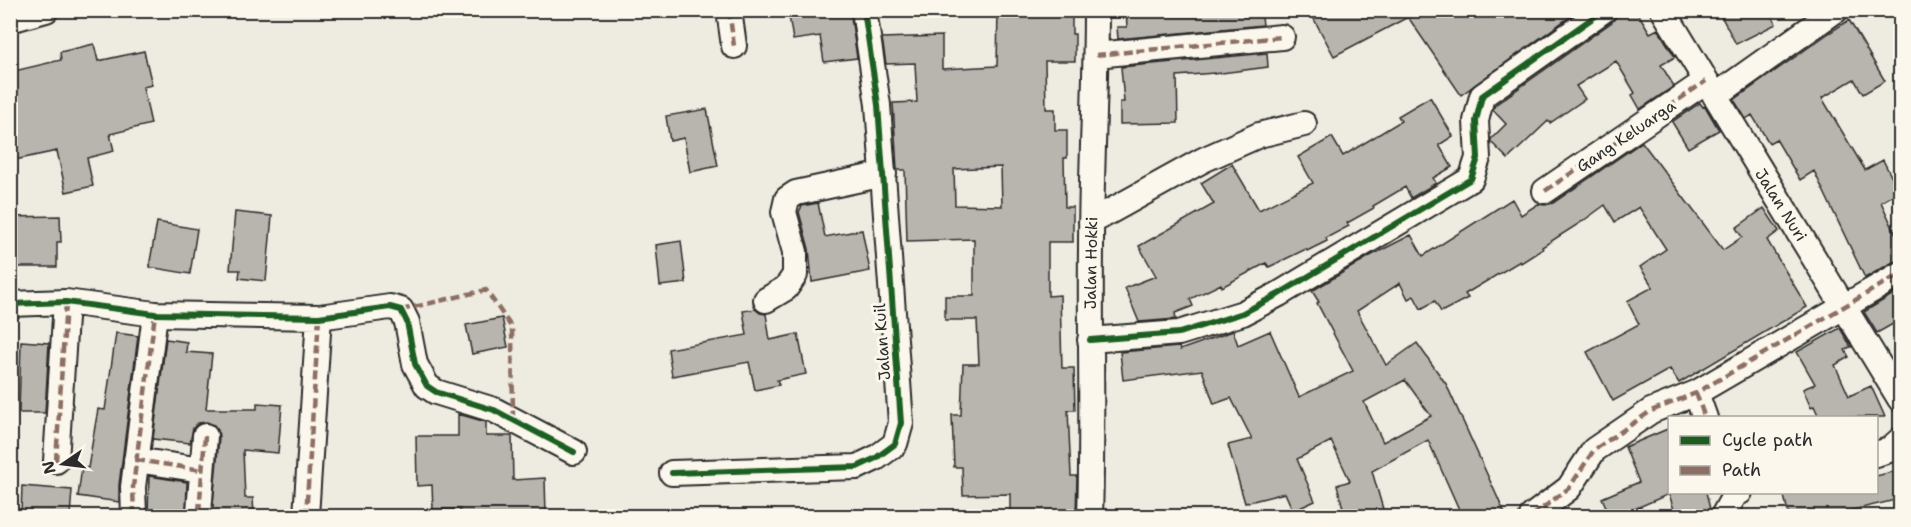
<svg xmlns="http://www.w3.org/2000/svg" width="1911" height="527" font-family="'Shantell Sans',sans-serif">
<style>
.building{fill:#b8b5ae;stroke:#2b2b2b;stroke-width:1.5;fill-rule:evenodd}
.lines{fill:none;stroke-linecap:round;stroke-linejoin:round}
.minor-casing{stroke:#2b2b2b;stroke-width:28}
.minor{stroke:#fbf7ec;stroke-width:24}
.quiet{stroke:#8d6e63;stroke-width:4.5;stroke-dasharray:9 4.5;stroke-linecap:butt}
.cycleway-casing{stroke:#fbf7ec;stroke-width:10}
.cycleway{stroke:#1b5e20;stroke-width:6}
.labels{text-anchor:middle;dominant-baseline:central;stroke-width:6;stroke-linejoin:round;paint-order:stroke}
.street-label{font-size:16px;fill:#2b2b2b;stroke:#fbf7ec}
</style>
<rect width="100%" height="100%" fill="#eeebe0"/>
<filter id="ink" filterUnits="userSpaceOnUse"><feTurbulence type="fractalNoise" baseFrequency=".0167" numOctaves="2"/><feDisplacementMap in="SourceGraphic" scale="12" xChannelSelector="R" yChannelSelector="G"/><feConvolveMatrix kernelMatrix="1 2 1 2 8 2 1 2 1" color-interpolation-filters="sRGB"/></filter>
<g filter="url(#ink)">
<path class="building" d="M788,10H850L857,58L824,62L820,36L793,40Z
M998,10H1072V34H1075V61H1045L1046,109H1055V130H1067V158H1064L1065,207H1073V242H1048V296L1060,295L1062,368H1074L1075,410H1068L1071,476H1077L1076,516H1010V494L963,495L962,467H954L952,415H961L963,364H979L977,320H945V296H974V239L907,241L905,170H898L897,169L893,103L917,102L915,63L886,64L882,38L942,36V69L997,66ZM1001,167L1002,206L955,205L954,169Z
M1126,10H1261L1263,25L1118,39L1117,27H1127Z
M1309,10H1579L1461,95L1408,17L1334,56Z
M1618,10H1636L1650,33L1658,29L1675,57L1661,65L1674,86L1640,109L1632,95L1635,93L1616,61L1576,86L1585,99L1550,123L1548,121L1508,159L1491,142V139L1506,124L1493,110L1495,105L1612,22L1617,16Z
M1718,10H1769L1776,24L1736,44Z
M1849,20L1885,81L1863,94L1854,79L1822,98L1865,170L1883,160L1899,192L1881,202L1900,243V260L1893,262L1865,278L1814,171L1800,180L1776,139L1769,143L1752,115L1746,119L1734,100L1829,33Z
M94,44L98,61L144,51L152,85L143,87L151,124L110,134L114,151L87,158L93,186L66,192L57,151L10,161V72L61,60L60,52Z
M1267,53L1268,67L1214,74V73L1177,76L1178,123L1120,124V102H1124L1121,67Z
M1430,97L1453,136L1439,145L1452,167L1433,178L1436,183L1411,198L1405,187L1373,206L1374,208L1347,223L1349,226L1326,238L1327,241L1307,251L1306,249L1269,267L1266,263L1222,287L1221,284L1190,299L1193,306L1175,313L1176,319L1139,322L1125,288L1156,276L1139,246L1214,204L1201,183L1232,164L1259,210L1313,183L1298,157L1332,137L1343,156L1401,121L1398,116Z
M1700,103L1703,107L1705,106L1719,130L1688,148L1672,122Z
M707,109L718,166L690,172L684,138L670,141L666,116Z
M1642,142L1723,250L1742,237L1736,228L1764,208L1779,231L1767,240L1807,307L1679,383L1670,369L1613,401L1587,352L1639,324L1627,301L1653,287L1640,267L1666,249L1639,207L1615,222L1605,205L1583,221L1542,247L1543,249L1521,263L1520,261L1465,294L1468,298L1441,312L1435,301L1421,309L1414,296L1408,299L1400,283L1357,311L1386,365L1417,343L1446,384L1506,516H1462L1428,440L1372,471L1385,516H1345L1337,485L1350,481L1331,441L1297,459L1315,501L1293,511L1285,493L1245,503L1228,445L1252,439L1231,398L1214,404L1202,370L1123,380L1120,352L1179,347L1180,350L1233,331L1238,345L1270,331L1299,397L1353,371L1317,303L1319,302L1312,291L1370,256L1411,235L1423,256L1512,199L1521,215L1538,204L1545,205L1553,203ZM1405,380L1431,416L1383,442L1364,402Z
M818,203L825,237L862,230L870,271L812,282L809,249L799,212L802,206Z
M235,212L272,216L266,281L239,278L240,270H230Z
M60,216L61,242H57V267H13L10,217Z
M157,222L197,229L190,274L149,267Z
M681,241L686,283L660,286L656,245Z
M1900,290V320L1877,333L1864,312Z
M755,309L760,313L766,314L770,340L798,334L806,374L777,380L779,385L755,390L749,362L672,376L668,349L747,335L743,311Z
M502,318L508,347L472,354L466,325Z
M1840,328L1851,347L1845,350L1849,357L1835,365L1849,396L1871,386L1885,417H1819L1814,406L1811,408L1803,389L1815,384L1797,352Z
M116,333L138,336L119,485V502L78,496L82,467L88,468L98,409L105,410Z
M166,339L187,342L186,352L212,354L206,409H257V403L282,405L278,453L243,450L245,498H253L254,516H212L219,437L218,430L214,425L207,422L198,423L193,428L190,443L153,439Z
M21,341L49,343L45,413H19Z
M458,414L486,422V436H512L513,480L545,478L546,516H460V509H433L432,485L417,486L416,436H458Z
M1670,428V492H1706L1710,509L1709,516H1676L1669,494L1618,516H1610L1602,498L1639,482L1625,447Z
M1900,470V499L1827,516H1789L1783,492H1876V476Z
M149,476L187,482L186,516H148Z
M22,486L72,490L70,516L21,514Z"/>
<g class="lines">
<g class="minor-casing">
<path id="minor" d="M729,10L734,46
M1663,10L1900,399
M10,20L46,10
M1096,55L1282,37
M1715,96L1836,10
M1545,191L1706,81
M1091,222L1203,160L1259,135L1304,124
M766,300L786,288L795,275V252L784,212L787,199L796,193L884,174
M10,304L66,302L155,314L319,317L390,307L401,310L407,322L415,364L427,386L436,392L494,410L574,452
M1090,340L1179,333L1243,313L1279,294L1471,179L1478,158L1476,121L1482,96L1604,10
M1696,393L1705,418
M1876,454L1889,450L1900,440
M136,460L202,470
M56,461L66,302
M672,473L857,467L876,458L895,444L901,423L878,105L864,10
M199,512L205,436
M134,516L133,487L155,314
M306,516L319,317
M1090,516C1093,427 1090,337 1091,248C1091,168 1096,90 1096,10
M1532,516L1569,488L1594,450L1651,411L1696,393L1900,274
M1723,516L1735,494L1740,492"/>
</g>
<use href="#minor" class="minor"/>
<path class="quiet" d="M729,10L734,46
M1096,55L1282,37
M1545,191L1706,81
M401,310L486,290L512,328L513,421
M1696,393L1705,418
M136,460L202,470
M56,461L66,302
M1735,492V494
M199,512L205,436
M134,516L133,487L155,314
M306,516L319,317
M1532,516L1569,488L1594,450L1651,411L1696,393L1900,274"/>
<g class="cycleway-casing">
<path id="cycleway" d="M10,304L66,302L155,314L319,317L390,307L401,310L407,322L415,364L427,386L436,392L494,410L574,452
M1090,340L1179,333L1243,313L1279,294L1471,179L1478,158L1476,121L1482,96L1604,10
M672,473L857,467L876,458L895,444L901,423L878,105L864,10"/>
</g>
<use href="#cycleway" class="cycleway"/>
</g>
</g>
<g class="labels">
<g class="street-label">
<text transform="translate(1626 136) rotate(-34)">Gang Keluarga</text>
<text transform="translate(1781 205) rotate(58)">Jalan Nuri</text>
<text transform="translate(1091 263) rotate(-89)">Jalan Hokki</text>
<text transform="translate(882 342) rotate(-94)">Jalan Kuil</text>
</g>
</g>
<rect width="1911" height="527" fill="none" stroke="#fbf7ec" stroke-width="36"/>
<rect x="18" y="18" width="1875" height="491" fill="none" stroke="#2b2b2b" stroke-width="2" filter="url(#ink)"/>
<rect x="1668" y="416" width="210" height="78" fill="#fbf7ec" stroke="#a8a59f" stroke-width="1.5"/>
<rect x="1680" y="436" width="30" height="9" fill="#1b5e20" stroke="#a8a59f" stroke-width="1.5"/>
<text x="1722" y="446" font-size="18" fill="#2b2b2b">Cycle path</text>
<rect x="1680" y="466" width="30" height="9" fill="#8d6e63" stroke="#a8a59f" stroke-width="1.5"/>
<text x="1722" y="476" font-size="18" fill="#2b2b2b">Path</text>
<g transform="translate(63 464) rotate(256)" stroke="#fbf7ec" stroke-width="4.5" paint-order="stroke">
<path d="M0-4.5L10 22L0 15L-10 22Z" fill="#2b2b2b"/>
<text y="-9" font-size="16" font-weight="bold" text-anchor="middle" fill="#2b2b2b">N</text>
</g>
</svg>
